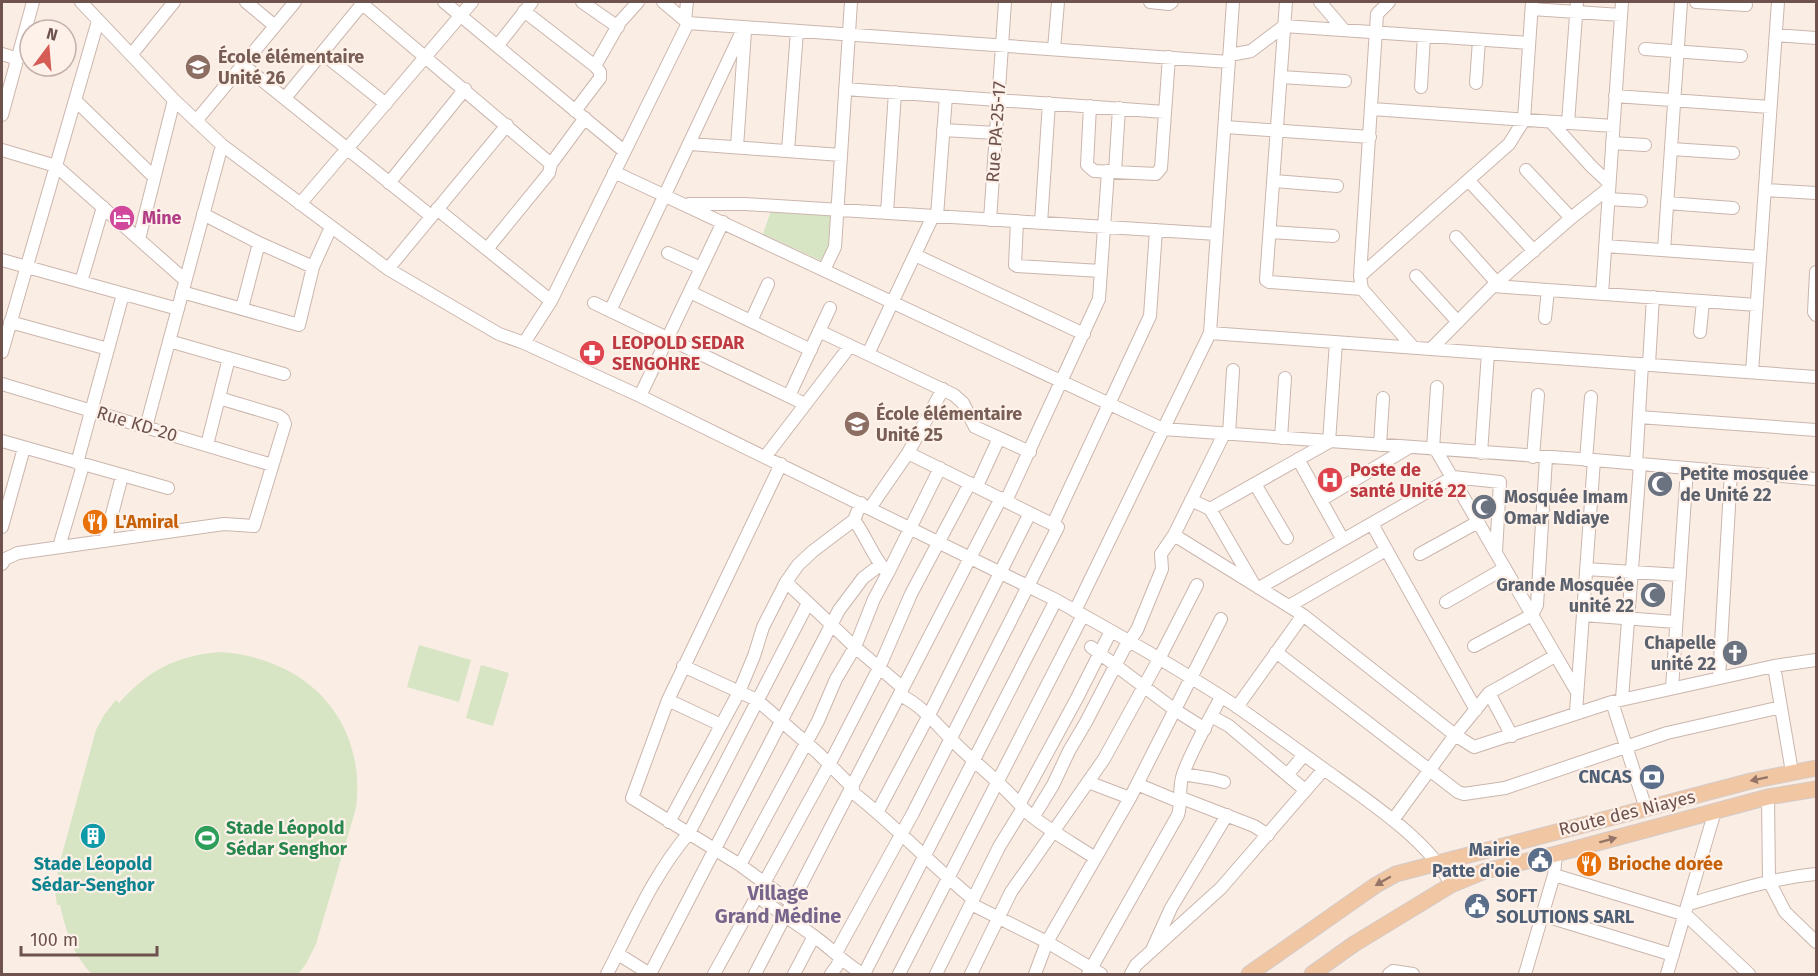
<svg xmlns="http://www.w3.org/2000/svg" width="1818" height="976" font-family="'Fira Sans',sans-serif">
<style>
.green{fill:#d7e5c4}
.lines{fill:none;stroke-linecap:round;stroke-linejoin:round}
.minor-casing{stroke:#cbb6ae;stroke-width:14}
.major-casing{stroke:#d4cbca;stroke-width:17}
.minor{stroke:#fff;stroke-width:12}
.major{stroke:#f1c6a3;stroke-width:15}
.oneway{fill:#957567}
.labels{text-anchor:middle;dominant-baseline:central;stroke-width:4.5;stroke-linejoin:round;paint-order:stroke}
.education-label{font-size:18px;font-weight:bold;fill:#785e54;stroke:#fdf1e9;text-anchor:start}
.street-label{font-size:18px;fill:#6e524d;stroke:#fdf1e9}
.hotel-label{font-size:18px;font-weight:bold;fill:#b23c85;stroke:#fdf1e9;text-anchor:start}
.health-label{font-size:18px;font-weight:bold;fill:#be3a42;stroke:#fdf1e9;text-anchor:start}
.worship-label{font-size:18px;font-weight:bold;fill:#5b616d;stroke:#fdf1e9;text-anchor:start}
.food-label{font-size:18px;font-weight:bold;fill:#c56008;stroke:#fdf1e9;text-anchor:start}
.service-label{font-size:18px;font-weight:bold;fill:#4e5e75;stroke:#fdf1e9;text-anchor:end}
.leisure-label{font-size:18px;font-weight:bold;fill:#27864d;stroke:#fdf1e9;text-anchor:start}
.culture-label{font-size:18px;font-weight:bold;fill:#0d838f;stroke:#fdf1e9}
.neighbourhood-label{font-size:20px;font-weight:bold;fill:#77658b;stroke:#fdf1e9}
</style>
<rect width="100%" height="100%" fill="#f9ede4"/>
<path class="green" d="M772,208L836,213L832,246L824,262L763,234Z
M419,645L471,660L459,702L407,687Z
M219,652C306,657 367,719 356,808L316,944L306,964L298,974H92C73,955 66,931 60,905H57L55,891L58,869L96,730L104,715L116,700L119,703C148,671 175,656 219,652Z
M481,665L509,673L493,726L466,718Z"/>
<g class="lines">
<g class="minor-casing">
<path id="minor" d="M81,2L174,100L222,145L388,269L499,334L524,343L640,396L1056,600C1117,634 1178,668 1236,706C1265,726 1293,747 1321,767C1361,796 1431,841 1451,885
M246,2L275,26
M360,2L551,164L549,173L487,249
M444,2L624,151
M582,2L618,27
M663,2L688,23L1229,62
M1150,2L1169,4L1172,2
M1286,2L1266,280L1269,282L1362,289
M1320,2L1344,30
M1389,2L1377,14L1360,276L1362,289L1413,347
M1696,2L1746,5
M1532,9L1621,15
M524,11L595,66L600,72V78L575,111
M685,20L687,2
M1776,35L1816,38
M498,45L532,2
M1054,49L1058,2
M1645,49L1741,56
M322,53L386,104
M2,54L18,59
M131,55L174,2
M1230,55L1251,51L1284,26L1529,43
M243,65L431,216
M595,66L620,22L638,2
M1281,77L1345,81
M1476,83L1479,40
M1421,87L1424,36
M845,89L1165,112
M1615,96L1770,107
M285,98L363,3
M75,100L154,177
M1090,106L1087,165L1094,171L1156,174L1161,168L1169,57
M1372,109L1613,126
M2,115L33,2
M196,121L295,2
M1551,122L1591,166L1609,183
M1568,123L1577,2
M1225,127L1370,137
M943,130L996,133
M1612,143L1645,145
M690,144L841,155
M737,147L745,31
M1671,149L1733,153
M2,150L56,166L185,280
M788,151L797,31
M551,164L585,118
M1526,170L1571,218
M614,172L1163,429L1594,460L1816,479
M1115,172L1119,108
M1274,181L1337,186
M1469,181L1534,251
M389,183L465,89
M1765,190L1816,193
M1608,199L1641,201
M1667,203L1733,208
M300,204L472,2
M689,204H745L1217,234
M437,209L551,301
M887,213L895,92
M203,214L259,243L313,267
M937,216L946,96
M990,220L1005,2
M1017,221L1015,265L1017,266L1101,271
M1041,223L1049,103
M1270,232L1333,236
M1456,237L1497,283
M139,239L174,100
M1605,246L1760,257
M1664,250L1681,2
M668,253L701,268
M915,255L1084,334
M2,260L178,309
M388,269L507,125
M824,270L835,247L851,2
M1816,272L1814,312L1816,315
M1360,276L1509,144L1524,120L1532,2
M1416,276L1458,322
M81,282L103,207
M1493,286L1757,305
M182,292L299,325L313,267L331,227
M690,292L811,350
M1602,294L1622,2
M594,303L805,404
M242,308L259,243
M610,311L744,27
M1545,318L1548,290
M751,321L768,284
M10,322L108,349
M819,331L954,395L963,403L975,427L1030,452
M1700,332L1703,301
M1210,333L1816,377
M169,341L284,374
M524,343L551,301L688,23
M1431,349L1493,286L1571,218L1609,188
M2,352L98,21
M868,354L933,216
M1649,364L1653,297
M1752,372L1778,2
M2,384L272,465
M640,396L723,222
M789,396L830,308
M1639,417L1816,430
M146,427L222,145
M1229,434L1233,370
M1281,438L1285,378
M2,441L168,488
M207,445L229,358
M1380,445L1383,398
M1433,449L1437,387
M1436,450L1577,692
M1481,453L1488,353
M765,457L850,346
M1533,457L1538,395
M1298,459L1343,540
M1586,460L1591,397
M77,463L123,294
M781,464L668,700L632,798L740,865L792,903
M1636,465L1642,364
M1255,484L1287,538
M977,486L999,438
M1191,500L1210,509L1253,583
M1321,500L1408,448
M1006,501L1099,299L1108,171
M870,508L908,453L943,389
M1210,509L1329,442L1336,342
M854,520C866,536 872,555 885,570
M1053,524L1150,316L1156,230
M1372,524L1476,710
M2,527L24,448
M1174,535L1303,615L1455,735L1474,747L1612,702L1774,666L1816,660
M105,541L122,476
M59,547L83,465
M1420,554L1478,522
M2,564L5,559L18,553L224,524L254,526L285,424L283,419L279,416L219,398
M1586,569L1680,575
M786,582L855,647L903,688
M1259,588L1453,477L1500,482L1496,552
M1446,602L1505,568
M1289,606L1386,550
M1075,611L1210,333L1233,2
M1583,615L1676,622
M1474,646L1532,615L1537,605L1546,458
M1091,647L1175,710L1205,729
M1276,652L1458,792L1464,794L1505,788L1667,733L1781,707
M683,666L757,700L818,753L853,788
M1774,666L1792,772
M1719,678L1731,472
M1672,688L1687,469
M1489,693L1512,736
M900,695C925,707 939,728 959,747C980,767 1003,785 1022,807C1036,823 1076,845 1095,858
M1622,699L1640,465
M668,700L721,725
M1612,702L1646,809
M1237,707L1303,615
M1576,712L1594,460
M1211,716L1229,726L1305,790
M1183,774L1213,779L1224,782
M1287,775L1304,755
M1088,782L1130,798
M1137,784L1180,802
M851,791C894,824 931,865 973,899
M1179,797L1254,826L1268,835
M1768,797L1769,881L1785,912L1816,942
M1020,803L1076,700L1111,631
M878,811L929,715L1030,513
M1034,816L1053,785L1069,751L1086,722L1124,649L1137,630L1162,569L1161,554L1174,535L1224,434
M1393,820L1455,735L1489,693L1555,656
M669,822L739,692L754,656L763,627L786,582L798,565L813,551L854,520L861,503
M740,865L818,721L836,679L855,647L874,599L888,573L940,468
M1554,875L1686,915L1749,974
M757,896C776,910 796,923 815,937C832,949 845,964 863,974
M971,904L1047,942L1101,974
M1689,904C1731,892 1772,878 1816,874
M1542,915L1673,955
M1152,950L1171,908L1227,815
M836,953L913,813L1058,527L908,453
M618,954L650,974L839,610L863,578L880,565
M607,974C632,926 653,875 689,833L808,603
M714,974L829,765L879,668L911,594L970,483
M755,974L1001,498
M794,974L814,936
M831,974L841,960
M864,974L1056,600
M899,974L1083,615
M936,974L999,847L1023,808
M971,974L1011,892L1104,759L1159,659L1197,585
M1035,974L1047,942L1130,798L1221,619
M1088,974L1178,815C1182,802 1178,788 1183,774C1193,747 1208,722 1221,697
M1131,974L1136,965L1221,888L1324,769
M1389,974L1393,971L1413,974
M1525,974L1554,875L1556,854
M1667,974L1715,811"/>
</g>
<g class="major-casing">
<path id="major" d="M1249,974L1376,885L1396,874L1751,781L1816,768
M1312,974L1354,944L1451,885L1485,871L1556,854L1768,797L1816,789"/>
</g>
<use href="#minor" class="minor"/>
<use href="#major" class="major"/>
</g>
<defs><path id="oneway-solid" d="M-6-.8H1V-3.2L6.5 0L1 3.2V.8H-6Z" transform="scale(1.5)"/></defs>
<g class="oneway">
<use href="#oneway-solid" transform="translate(1759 779) rotate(168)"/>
<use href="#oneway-solid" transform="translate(1608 840) rotate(-15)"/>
<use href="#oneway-solid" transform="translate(1383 881) rotate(150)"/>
</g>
<defs>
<g id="school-disc" transform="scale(1.35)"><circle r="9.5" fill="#8d6e63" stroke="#fdf1e9"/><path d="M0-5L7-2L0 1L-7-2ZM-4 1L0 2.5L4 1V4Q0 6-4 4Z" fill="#fff"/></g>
<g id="hotel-disc" transform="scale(1.35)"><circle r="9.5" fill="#d1479c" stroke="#fdf1e9"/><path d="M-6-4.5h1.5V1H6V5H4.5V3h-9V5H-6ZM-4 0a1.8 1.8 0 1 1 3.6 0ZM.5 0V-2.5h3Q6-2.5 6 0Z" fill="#fff"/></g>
<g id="pharmacy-disc" transform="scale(1.35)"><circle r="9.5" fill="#e0444e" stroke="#fdf1e9"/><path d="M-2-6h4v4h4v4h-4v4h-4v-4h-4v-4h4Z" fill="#fff"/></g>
<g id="hospital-disc" transform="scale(1.35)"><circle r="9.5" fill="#e0444e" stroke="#fdf1e9"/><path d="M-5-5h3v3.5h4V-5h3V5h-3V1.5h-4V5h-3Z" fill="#fff"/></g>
<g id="mosque-disc" transform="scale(1.35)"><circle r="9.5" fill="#6b7280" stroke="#fdf1e9"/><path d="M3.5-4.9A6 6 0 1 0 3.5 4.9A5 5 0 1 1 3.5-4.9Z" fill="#fff"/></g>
<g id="restaurant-disc" transform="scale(1.35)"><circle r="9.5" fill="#e8710a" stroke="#fdf1e9"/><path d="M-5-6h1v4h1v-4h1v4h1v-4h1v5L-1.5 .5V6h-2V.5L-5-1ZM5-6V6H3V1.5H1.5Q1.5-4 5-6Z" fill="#fff"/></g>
<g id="church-disc" transform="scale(1.35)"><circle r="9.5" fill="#6b7280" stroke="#fdf1e9"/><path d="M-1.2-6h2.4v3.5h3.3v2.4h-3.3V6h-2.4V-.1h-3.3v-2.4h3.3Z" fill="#fff"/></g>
<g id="bank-disc" transform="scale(1.35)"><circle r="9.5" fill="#5c6f8a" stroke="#fdf1e9"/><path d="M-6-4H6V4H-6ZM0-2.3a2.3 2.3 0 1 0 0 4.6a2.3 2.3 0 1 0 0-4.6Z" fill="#fff"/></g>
<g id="building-disc" transform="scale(1.35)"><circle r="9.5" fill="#0f9aa8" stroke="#fdf1e9"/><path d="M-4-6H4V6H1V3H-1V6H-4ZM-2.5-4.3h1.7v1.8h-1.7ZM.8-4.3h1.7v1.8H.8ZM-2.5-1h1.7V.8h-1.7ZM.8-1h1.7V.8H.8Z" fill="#fff"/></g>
<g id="stadium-disc" transform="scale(1.35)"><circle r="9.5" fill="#2e9e5b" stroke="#fdf1e9"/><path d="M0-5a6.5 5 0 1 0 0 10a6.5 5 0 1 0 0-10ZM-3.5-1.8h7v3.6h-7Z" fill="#fff"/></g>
<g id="civic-disc" transform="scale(1.35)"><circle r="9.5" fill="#5c6f8a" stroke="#fdf1e9"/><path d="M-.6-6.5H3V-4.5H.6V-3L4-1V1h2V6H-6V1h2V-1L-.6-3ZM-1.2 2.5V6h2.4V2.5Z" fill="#fff"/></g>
</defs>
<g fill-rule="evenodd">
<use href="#school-disc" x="198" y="67"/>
<use href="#hotel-disc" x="122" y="218"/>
<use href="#pharmacy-disc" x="592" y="353"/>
<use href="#school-disc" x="857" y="424"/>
<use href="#hospital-disc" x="1330" y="480"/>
<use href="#mosque-disc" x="1660" y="484"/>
<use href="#mosque-disc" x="1484" y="507"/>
<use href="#restaurant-disc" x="95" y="522"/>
<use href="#mosque-disc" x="1653" y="595"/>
<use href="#church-disc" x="1735" y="653"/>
<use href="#bank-disc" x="1652" y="777"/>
<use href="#building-disc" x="93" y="836"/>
<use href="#stadium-disc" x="207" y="838"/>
<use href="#civic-disc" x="1540" y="860"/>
<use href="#restaurant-disc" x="1589" y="864"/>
<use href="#civic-disc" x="1477" y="906"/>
</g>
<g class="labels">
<g class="education-label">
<text x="218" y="57">École élémentaire<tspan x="218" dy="21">Unité 26</tspan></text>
<text x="876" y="414">École élémentaire<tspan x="876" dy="21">Unité 25</tspan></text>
</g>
<g class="street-label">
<text transform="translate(996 132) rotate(-86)">Rue PA-25-17</text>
<text transform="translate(137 424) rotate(17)">Rue KD-20</text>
<text transform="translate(1627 813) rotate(-14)">Route des Niayes</text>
</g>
<g class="hotel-label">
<text x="142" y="218">Mine</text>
</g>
<g class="health-label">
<text x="612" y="343">LEOPOLD SEDAR<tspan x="612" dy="21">SENGOHRE</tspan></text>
<text x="1350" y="470">Poste de<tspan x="1350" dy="21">santé Unité 22</tspan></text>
</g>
<g class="worship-label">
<text x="1680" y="474">Petite mosquée<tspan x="1680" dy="21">de Unité 22</tspan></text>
<text x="1504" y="497">Mosquée Imam<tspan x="1504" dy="21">Omar Ndiaye</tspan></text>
<text x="1634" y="585" text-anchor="end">Grande Mosquée<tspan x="1634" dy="21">unité 22</tspan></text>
<text x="1716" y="643" text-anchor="end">Chapelle<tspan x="1716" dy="21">unité 22</tspan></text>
</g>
<g class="food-label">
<text x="115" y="522">L'Amiral</text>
<text x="1608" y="864">Brioche dorée</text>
</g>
<g class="service-label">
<text x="1632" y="777">CNCAS</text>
<text x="1520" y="850">Mairie<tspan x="1520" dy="21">Patte d'oie</tspan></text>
<text x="1496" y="896" text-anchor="start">SOFT<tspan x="1496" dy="21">SOLUTIONS SARL</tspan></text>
</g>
<g class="leisure-label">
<text x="226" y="828">Stade Léopold<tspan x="226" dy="21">Sédar Senghor</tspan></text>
</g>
<g class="culture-label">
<text x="93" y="864">Stade Léopold<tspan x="93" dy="21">Sédar-Senghor</tspan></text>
</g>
<g class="neighbourhood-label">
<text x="778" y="893">Village<tspan x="778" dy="23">Grand Médine</tspan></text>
</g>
</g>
<rect width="1818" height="976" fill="none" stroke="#6e524d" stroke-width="6"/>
<g transform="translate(48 48) rotate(16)"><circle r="28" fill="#fdf1e9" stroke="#c4b1ab" stroke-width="1.5"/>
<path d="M0-4.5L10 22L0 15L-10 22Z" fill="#d65c56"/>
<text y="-9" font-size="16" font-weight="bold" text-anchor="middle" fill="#6e524d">N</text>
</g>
<path d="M21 946v9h136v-9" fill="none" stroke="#6e524d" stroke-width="3"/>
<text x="30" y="946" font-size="18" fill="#6e524d" stroke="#fdf1e9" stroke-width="4.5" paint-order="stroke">100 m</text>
</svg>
